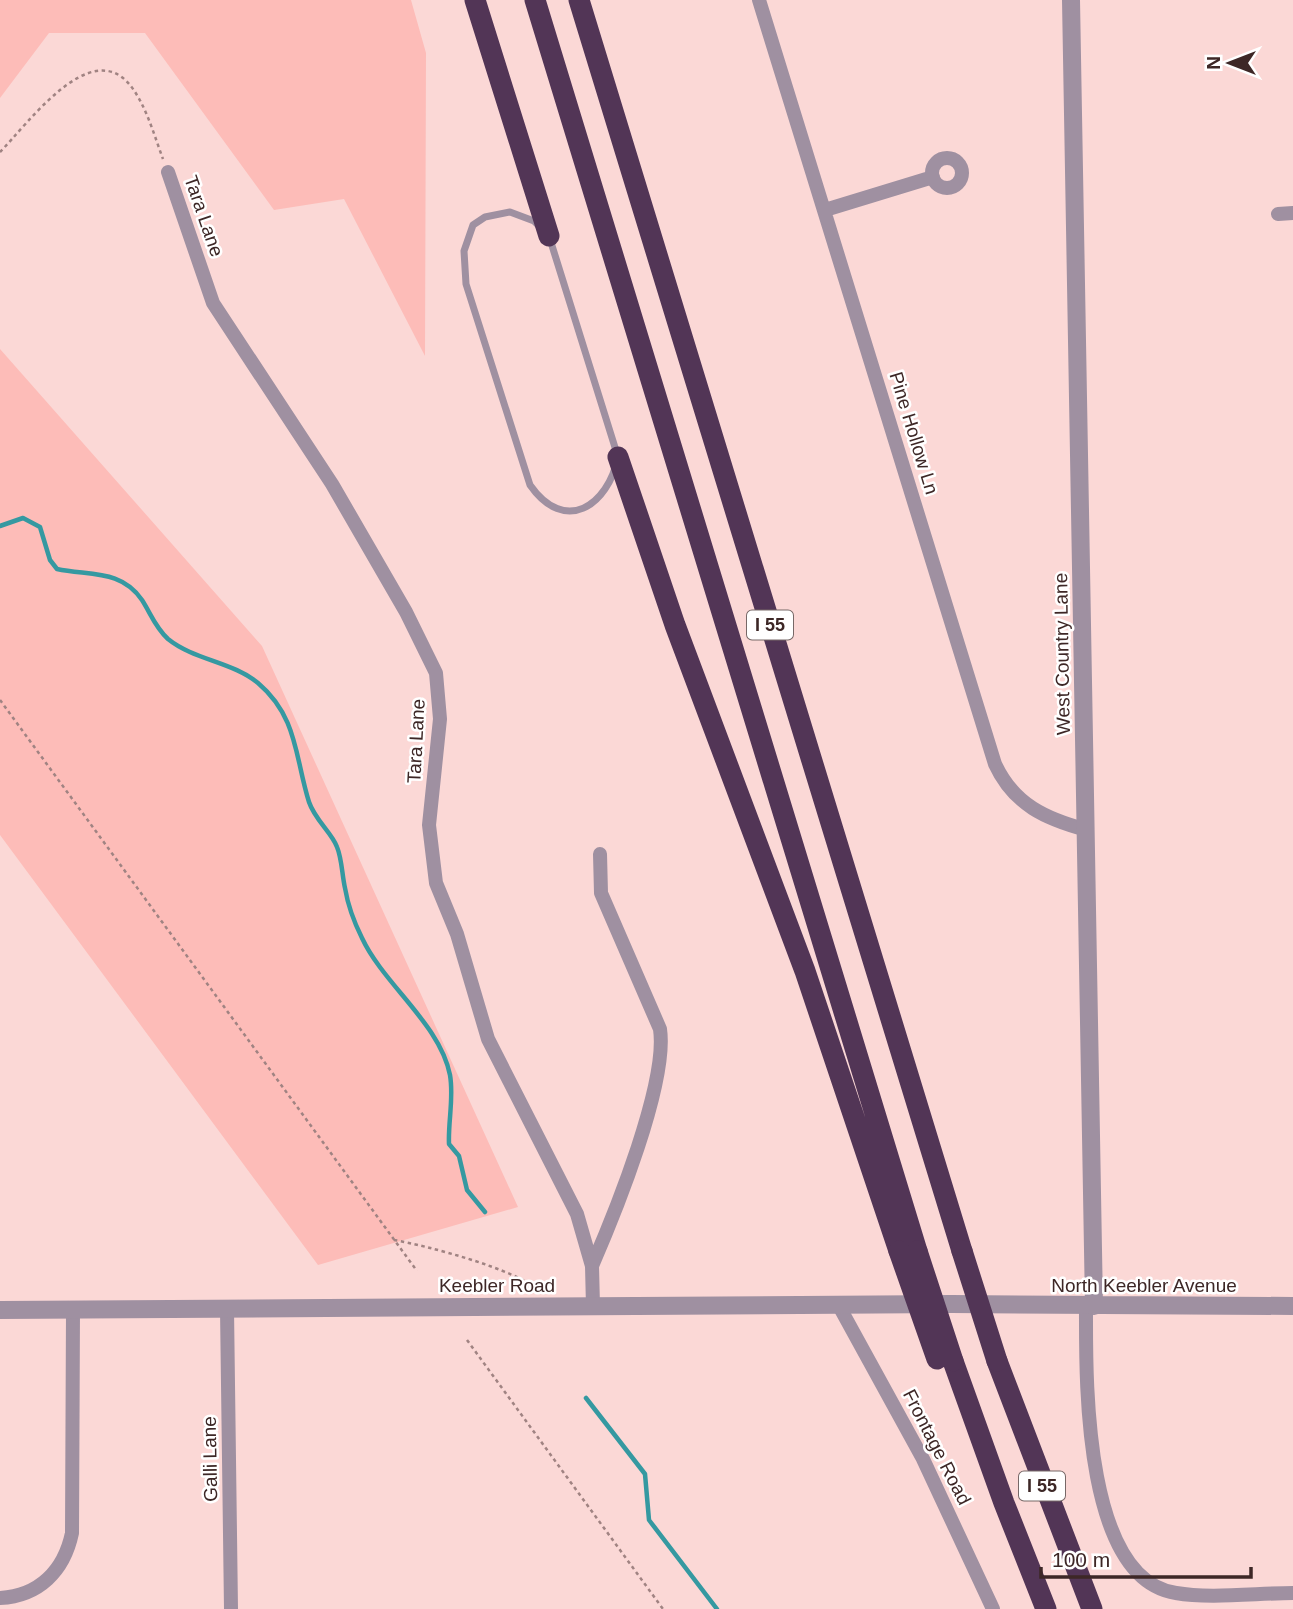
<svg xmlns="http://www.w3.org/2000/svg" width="1293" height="1609" font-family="Helvetica,sans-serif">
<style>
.green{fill:#fdbcb8}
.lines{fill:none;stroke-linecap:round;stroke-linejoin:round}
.stream{stroke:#3599a1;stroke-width:4.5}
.path{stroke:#a08382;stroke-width:2.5;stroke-dasharray:3.5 3.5;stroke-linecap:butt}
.service{stroke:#9f90a1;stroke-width:7}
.minor{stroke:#9f90a1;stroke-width:14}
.tertiary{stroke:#9f90a1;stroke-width:18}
.motorway{stroke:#523556;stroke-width:21}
.motorway-bridge{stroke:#523556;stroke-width:21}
.labels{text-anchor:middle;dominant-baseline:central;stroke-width:5;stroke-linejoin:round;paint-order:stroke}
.shield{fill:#fff;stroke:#776867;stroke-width:2}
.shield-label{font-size:18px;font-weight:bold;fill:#3d2726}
.street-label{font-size:19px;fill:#3d2726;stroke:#fff}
</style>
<rect width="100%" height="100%" fill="#fbd8d6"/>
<path class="green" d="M0,0H411L426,53L425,356L344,199L274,210L145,33H49L0,98Z
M0,349L262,646L518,1207L318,1265L0,835Z"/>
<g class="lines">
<path class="stream" d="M0,526L23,518L40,527L50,560L57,569C89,576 121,569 142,600C151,614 155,627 168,639C194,660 233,662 258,683C298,717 295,758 309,802C315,820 332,833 337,847C342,859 342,875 345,888C348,906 354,922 362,938C384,985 440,1024 450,1075C454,1098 448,1121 449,1144L459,1156L467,1190L485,1212
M586,1398L645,1474L649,1520L717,1609"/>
<path class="path" d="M0,152C27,125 90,36 130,85C146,105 154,135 163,159
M0,700L417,1271
M394,1240C424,1245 520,1270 538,1291
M467,1340L663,1609"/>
<path class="service" d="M510,212L534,221L549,236L618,457C608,506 565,535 530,485L466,284L464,251L473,225L485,217Z"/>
<path class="minor" d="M759,0L995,764C1014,805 1046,819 1087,830
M932 173a15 15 0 1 1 30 0a15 15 0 1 1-30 0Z
M168,172L213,303L332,484L406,612L436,673L440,719L429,825L436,883L457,934L488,1039L577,1214L592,1266L593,1306
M825,210L933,177
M1278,214L1293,213
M592,1266C615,1213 668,1083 660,1029L601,893L600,854
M839,1306L923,1459L993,1609
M1086,1306C1086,1374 1082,1579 1176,1593C1209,1599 1258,1593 1293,1593
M227,1309L231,1609
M0,1598C39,1596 64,1571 72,1533L73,1311"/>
<path class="tertiary" d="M1071,0L1094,1306
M0,1310L951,1304L1293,1306"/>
<path class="motorway" d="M475,0L549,236
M535,0L917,1251
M579,0L962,1251
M618,457L675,625L805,971L899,1251
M953,1361L1004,1503L1046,1609
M997,1361L1092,1609"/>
<path class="motorway-bridge" d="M899,1251L937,1359
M917,1251L953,1361
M962,1251L997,1361"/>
</g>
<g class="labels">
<g class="shield">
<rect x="747" y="610.5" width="46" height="29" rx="5"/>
<rect x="1019" y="1471.5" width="46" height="29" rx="5"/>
</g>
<g class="shield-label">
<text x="770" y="625">I 55</text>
<text x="1042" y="1486">I 55</text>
</g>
<g class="street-label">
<text transform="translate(204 216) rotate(71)">Tara Lane</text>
<text transform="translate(914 433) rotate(73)">Pine Hollow Ln</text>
<text transform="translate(1062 654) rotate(-91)">West Country Lane</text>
<text transform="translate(416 741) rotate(-87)">Tara Lane</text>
<text x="497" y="1285">Keebler Road</text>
<text x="1144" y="1285">North Keebler Avenue</text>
<text transform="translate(937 1447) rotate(63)">Frontage Road</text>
<text transform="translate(210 1459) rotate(-91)">Galli Lane</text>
</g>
</g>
<g transform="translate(1230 63) rotate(270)" stroke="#ffffff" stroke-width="5" paint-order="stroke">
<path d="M0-5L12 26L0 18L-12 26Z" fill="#3d2726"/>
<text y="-10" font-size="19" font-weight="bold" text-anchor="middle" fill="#3d2726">N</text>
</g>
<path d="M1041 1567v10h210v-10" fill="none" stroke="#3d2726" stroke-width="3.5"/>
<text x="1052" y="1567" font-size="21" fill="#3d2726" stroke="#ffffff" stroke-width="5" paint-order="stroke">100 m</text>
</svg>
